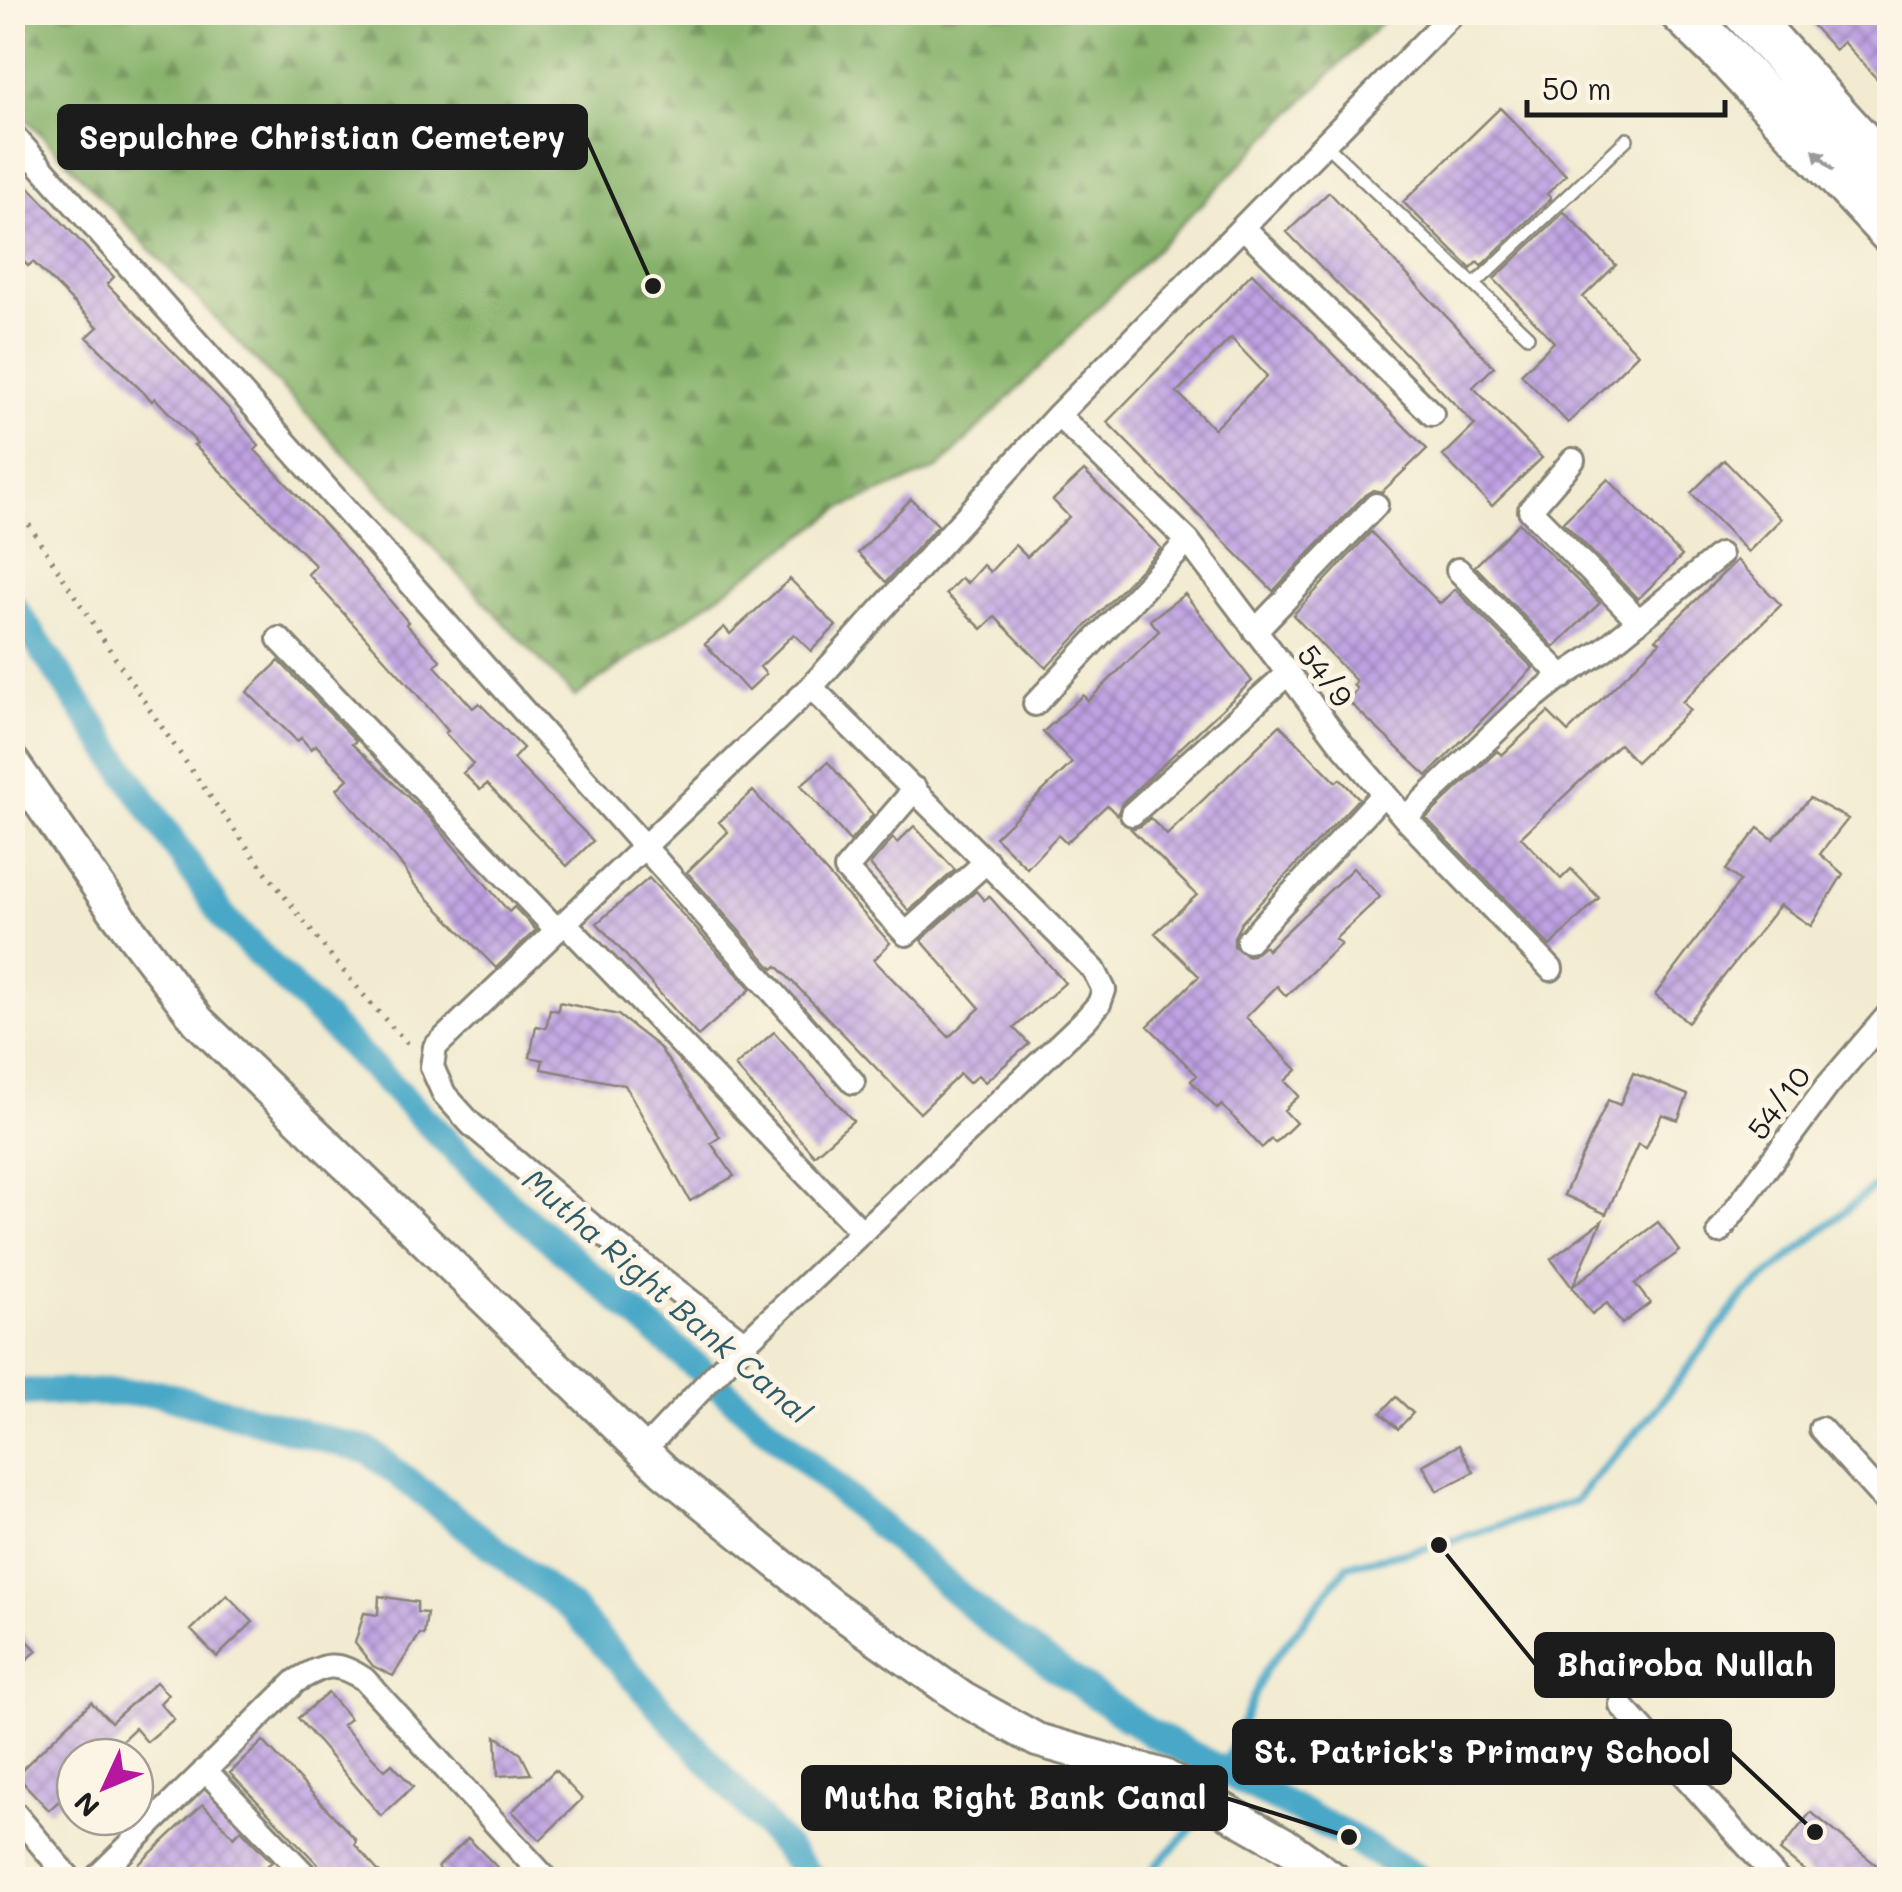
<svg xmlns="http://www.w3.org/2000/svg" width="1902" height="1892" font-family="Mali,sans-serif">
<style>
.forest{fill:url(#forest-firs);stroke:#516744;stroke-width:2.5}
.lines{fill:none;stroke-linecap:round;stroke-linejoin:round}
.stream{stroke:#48a8c7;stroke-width:8}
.canal{stroke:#48a8c7;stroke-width:28}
.building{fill:url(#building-cross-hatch);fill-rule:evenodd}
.lane-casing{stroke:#878476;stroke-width:16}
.street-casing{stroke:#878476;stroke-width:28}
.secondary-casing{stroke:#878476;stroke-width:38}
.highway-casing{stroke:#878476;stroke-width:48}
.path{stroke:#878476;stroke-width:5;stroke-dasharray:2.5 8;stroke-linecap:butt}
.lane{stroke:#fff;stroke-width:11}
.street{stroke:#fff;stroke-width:22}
.secondary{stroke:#fff;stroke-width:32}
.highway{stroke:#fff;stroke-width:42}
.oneway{fill:#999}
.labels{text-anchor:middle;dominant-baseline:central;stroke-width:10;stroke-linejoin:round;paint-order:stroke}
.street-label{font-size:30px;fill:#1c1c1c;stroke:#fcf5e5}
.water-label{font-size:32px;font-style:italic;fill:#305b69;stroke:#fcf5e5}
.leader{fill:none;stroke:#1c1c1c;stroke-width:4}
.callout-dot{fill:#1c1c1c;stroke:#fcf5e5;stroke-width:4}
.callout{fill:#1c1c1c;stroke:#1c1c1c;stroke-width:4}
.callout-label{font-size:32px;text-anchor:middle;font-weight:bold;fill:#fff}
</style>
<defs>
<pattern id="forest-firs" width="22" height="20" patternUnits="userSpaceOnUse" patternTransform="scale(2.5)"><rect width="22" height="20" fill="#86b26b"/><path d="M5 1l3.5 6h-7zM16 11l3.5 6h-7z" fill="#6d9057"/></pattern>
<pattern id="building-cross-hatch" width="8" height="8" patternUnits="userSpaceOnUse" patternTransform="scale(2.5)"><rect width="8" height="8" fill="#bfa2e3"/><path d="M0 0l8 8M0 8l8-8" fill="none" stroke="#9a83b7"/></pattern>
</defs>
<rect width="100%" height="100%" fill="#fcf5e5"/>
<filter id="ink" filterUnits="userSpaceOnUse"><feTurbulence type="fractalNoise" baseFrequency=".01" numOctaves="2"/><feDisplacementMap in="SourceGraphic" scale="20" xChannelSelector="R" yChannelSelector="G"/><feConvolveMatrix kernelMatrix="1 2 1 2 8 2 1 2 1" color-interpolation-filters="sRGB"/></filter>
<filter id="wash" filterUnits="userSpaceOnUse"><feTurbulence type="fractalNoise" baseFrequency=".0048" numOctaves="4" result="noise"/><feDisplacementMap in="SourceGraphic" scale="40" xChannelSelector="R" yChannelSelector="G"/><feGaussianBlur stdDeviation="2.25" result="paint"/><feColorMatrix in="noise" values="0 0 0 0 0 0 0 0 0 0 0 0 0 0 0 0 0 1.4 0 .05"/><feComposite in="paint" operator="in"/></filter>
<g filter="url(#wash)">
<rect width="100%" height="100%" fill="#f2ebd1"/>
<path class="forest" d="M13,12H1391V13L939,468L842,508L575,697L13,105Z"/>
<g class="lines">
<path class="stream" d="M1211,1794L1264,1672L1348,1565L1439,1545L1575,1501L1652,1414L1745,1294L1881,1181L1890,1162
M1142,1880L1200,1820L1206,1806"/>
<path class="canal" d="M12,605L227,922L509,1204L995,1626L1147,1731L1349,1837L1421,1880
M12,1392L158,1393L369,1451L573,1610L814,1880"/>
</g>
<g id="blocks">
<path class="building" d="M1800,12H1890V93L1843,42L1835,50Z
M1500,108L1566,175L1547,194L1551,198L1481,266L1478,262L1471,269L1403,202Z
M12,169L114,277L107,284L228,408L259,446L255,450L338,539L408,622L406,624L440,660L435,666L473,708L479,703L523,748L513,759L593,841L567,866L487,784L480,790L463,773L473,764L445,733L448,731L416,693L308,574L316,566L194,445L197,443L155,398L152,401L87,337L98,327L33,262L28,266L12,250Z
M1329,192L1494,367L1473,387L1542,458L1492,506L1443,456L1475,425L1287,232Z
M1564,212L1616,265L1583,297L1638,354L1568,423L1521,374L1554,342L1494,279Z
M1252,273L1427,449L1382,492L1373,490L1365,495L1273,591L1107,422ZM1231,338L1267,376L1214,429L1177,392Z
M1724,460L1781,519L1748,552L1691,493Z
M1084,471L1161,548L1046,668L995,617L982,629L946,594L961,578L967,583L983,565L990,572L1015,545L1027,557L1069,517L1053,500Z
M1608,479L1682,556L1638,599L1563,522Z
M911,499L938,525L886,582L858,553Z
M1519,523L1600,603L1554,647L1475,566Z
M1371,532L1440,604L1455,589L1533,668L1427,776L1347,700L1357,689L1353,685L1356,681L1293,615Z
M1737,560L1781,605L1682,702L1690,710L1636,762L1619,744L1521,837L1561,879L1571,869L1599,898L1550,946L1426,818L1497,751L1502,755L1548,712L1568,732L1660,642L1656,639Z
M790,579L836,626L811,651L794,634L760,667L766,674L748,691L705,644L724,627L730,634Z
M1185,594L1252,681L1122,803L1117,815L1107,805L1066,843L1058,835L1027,868L995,837L1072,763L1043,732L1083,695L1088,701L1159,631L1150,620Z
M279,661L356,741L352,744L430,818L509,912L514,907L536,930L496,968L414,884L404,868L337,789L348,779L316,745L311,749L301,738L297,741L247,692Z
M1280,725L1336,782L1340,779L1359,798L1241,923L1234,937V946L1246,956L1253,955L1264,946L1267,950L1353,868L1380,897L1335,939L1341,944L1286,996L1277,986L1246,1017L1297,1070L1285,1081L1299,1096L1284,1110L1296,1123L1275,1143L1271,1139L1262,1148L1222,1105L1217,1109L1191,1081L1197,1075L1148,1026L1199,976L1155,933L1197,895L1131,829L1141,826L1150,818L1167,835Z
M828,762L873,815L850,841L801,785Z
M753,791L890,943L874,960L949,1037L980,1008L921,940L976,891L984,900L989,896L1065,983L1014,1028L1029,1044L985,1082L978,1075L969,1083L960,1074L920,1113L777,966L773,969L687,872L728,832L719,822Z
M1810,798L1848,819L1820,854L1843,874L1811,926L1780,905L1688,1022L1655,995L1740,881L1726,870L1758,828L1773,839Z
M914,826L955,870L909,911L870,865L893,838L897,843Z
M649,878L751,989L698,1036L597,923Z
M559,1002L618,1015L659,1047L720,1137L711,1143L734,1176L690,1201L625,1085L541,1069L543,1060L530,1057L536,1026L546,1028L550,1009L558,1011Z
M774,1032L853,1121L814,1155L735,1066Z
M1633,1073L1688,1095L1678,1120L1662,1114L1646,1148L1638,1144L1606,1214L1564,1195L1608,1100L1620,1105Z
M1602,1221L1573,1286L1658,1222L1680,1251L1635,1284L1650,1303L1622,1324L1607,1303L1592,1314L1551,1259Z
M1396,1397L1413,1413L1398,1429L1381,1413Z
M1459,1445L1474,1472L1437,1491L1423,1465Z
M227,1595L253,1622L217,1657L191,1630Z
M379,1596L417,1602V1612L427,1613L424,1635L420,1634L393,1676L373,1666L355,1643L364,1613L378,1615Z
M12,1624L37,1651L12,1672Z
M156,1682L168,1695L160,1703L174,1719L147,1742L135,1728L104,1757H75V1817L59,1801L49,1810L16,1775L91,1702L111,1722Z
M328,1693L350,1719L342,1725L385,1770L392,1764L413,1787L381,1816L298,1718Z
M496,1736L521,1754L531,1774L498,1776Z
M263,1741L356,1840L355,1845L386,1880H333L230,1773Z
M555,1770L582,1799L540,1840L512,1811Z
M203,1804L234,1837L241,1830L272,1862L267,1866L280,1880H122Z
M1811,1812L1890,1876V1880H1816L1780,1851Z
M468,1838L492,1862L509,1880H450L438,1867Z"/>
</g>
</g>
<g filter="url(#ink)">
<use href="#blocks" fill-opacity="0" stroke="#878476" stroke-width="2.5"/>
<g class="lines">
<g class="lane-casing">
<path id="lane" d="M1325,144L1528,336
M1474,285L1627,139"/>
</g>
<g class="street-casing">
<path id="street" d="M12,134L853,1082
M1243,227L1432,414
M1058,415L1188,541L1340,742L1405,818L1551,969
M1573,460L1530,510L1639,621
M1458,570L1563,677
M1255,631L1376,505
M279,639L557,930
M1035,704L1188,541
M915,789L846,869L906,934L987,861
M1132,814L1287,674
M1405,818L1516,712L1555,681L1603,650L1720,555
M565,923L862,1232
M1248,941L1384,793
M1719,1232L1829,1084L1890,1013
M745,1343L591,1225L471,1124L444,1094L432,1067L435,1047L811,687L1058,415L1454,12
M1821,1429L1890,1506
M642,1452L745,1343L1085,1020L1099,1004L1104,990L1094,970L811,687
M1621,1705L1778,1880
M205,1770L310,1880
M12,1810L71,1880
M94,1880L296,1681C326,1664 334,1660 364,1679L547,1880"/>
</g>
<g class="secondary-casing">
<path id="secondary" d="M12,762L113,908L198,1021L664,1471L830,1605L963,1699L1037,1740L1164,1776L1284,1844L1335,1880"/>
</g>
<g class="highway-casing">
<path id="highway" d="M1681,12L1723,53L1890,232
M1744,12L1890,174"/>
</g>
<path class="path" d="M12,498C100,636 188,773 289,902C328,953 367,1002 412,1048"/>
<use href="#lane" class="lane"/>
<use href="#street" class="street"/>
<use href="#secondary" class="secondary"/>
<use href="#highway" class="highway"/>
</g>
<defs><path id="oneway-solid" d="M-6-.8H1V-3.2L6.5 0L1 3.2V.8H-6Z" transform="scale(2.5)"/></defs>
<use class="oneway" href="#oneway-solid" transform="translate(1823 160) rotate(-133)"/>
</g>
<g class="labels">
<g class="street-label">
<text transform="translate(1326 675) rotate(53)">54/9</text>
<text transform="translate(1778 1102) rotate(-53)">54/10</text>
</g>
<g class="water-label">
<text transform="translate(668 1295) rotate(41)">Mutha Right Bank Canal</text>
</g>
</g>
<path class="leader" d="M653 286L586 137M1439 1545L1536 1665M1815 1832L1730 1752M1349 1837L1226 1798"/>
<g class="callout-dot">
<circle cx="653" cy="286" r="10"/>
<circle cx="1439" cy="1545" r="10"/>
<circle cx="1815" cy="1832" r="10"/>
<circle cx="1349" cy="1837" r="10"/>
</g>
<g class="callout">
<rect x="59" y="106" width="527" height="62" rx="10"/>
<rect x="1536" y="1634" width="297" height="62" rx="10"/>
<rect x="1234" y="1721" width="496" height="62" rx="10"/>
<rect x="803" y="1767" width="423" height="62" rx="10"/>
</g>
<g class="callout-label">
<text x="322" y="149">Sepulchre Christian Cemetery</text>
<text x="1685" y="1676">Bhairoba Nullah</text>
<text x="1482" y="1763">St. Patrick's Primary School</text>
<text x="1015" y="1809">Mutha Right Bank Canal</text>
</g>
<rect width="1902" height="1892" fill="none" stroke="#fcf5e5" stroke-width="50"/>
<g transform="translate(105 1787) rotate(226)"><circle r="48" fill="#fcf5e5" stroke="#a29e95" stroke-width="2.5"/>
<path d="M0-8L18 38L0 25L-18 38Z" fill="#b5179e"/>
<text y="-15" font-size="28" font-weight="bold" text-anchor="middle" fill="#1c1c1c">N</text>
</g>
<path d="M1527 100v15h198v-15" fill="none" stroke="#1c1c1c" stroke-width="5"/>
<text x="1542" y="100" font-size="30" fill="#1c1c1c" stroke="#fcf5e5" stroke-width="8" paint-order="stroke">50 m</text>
</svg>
